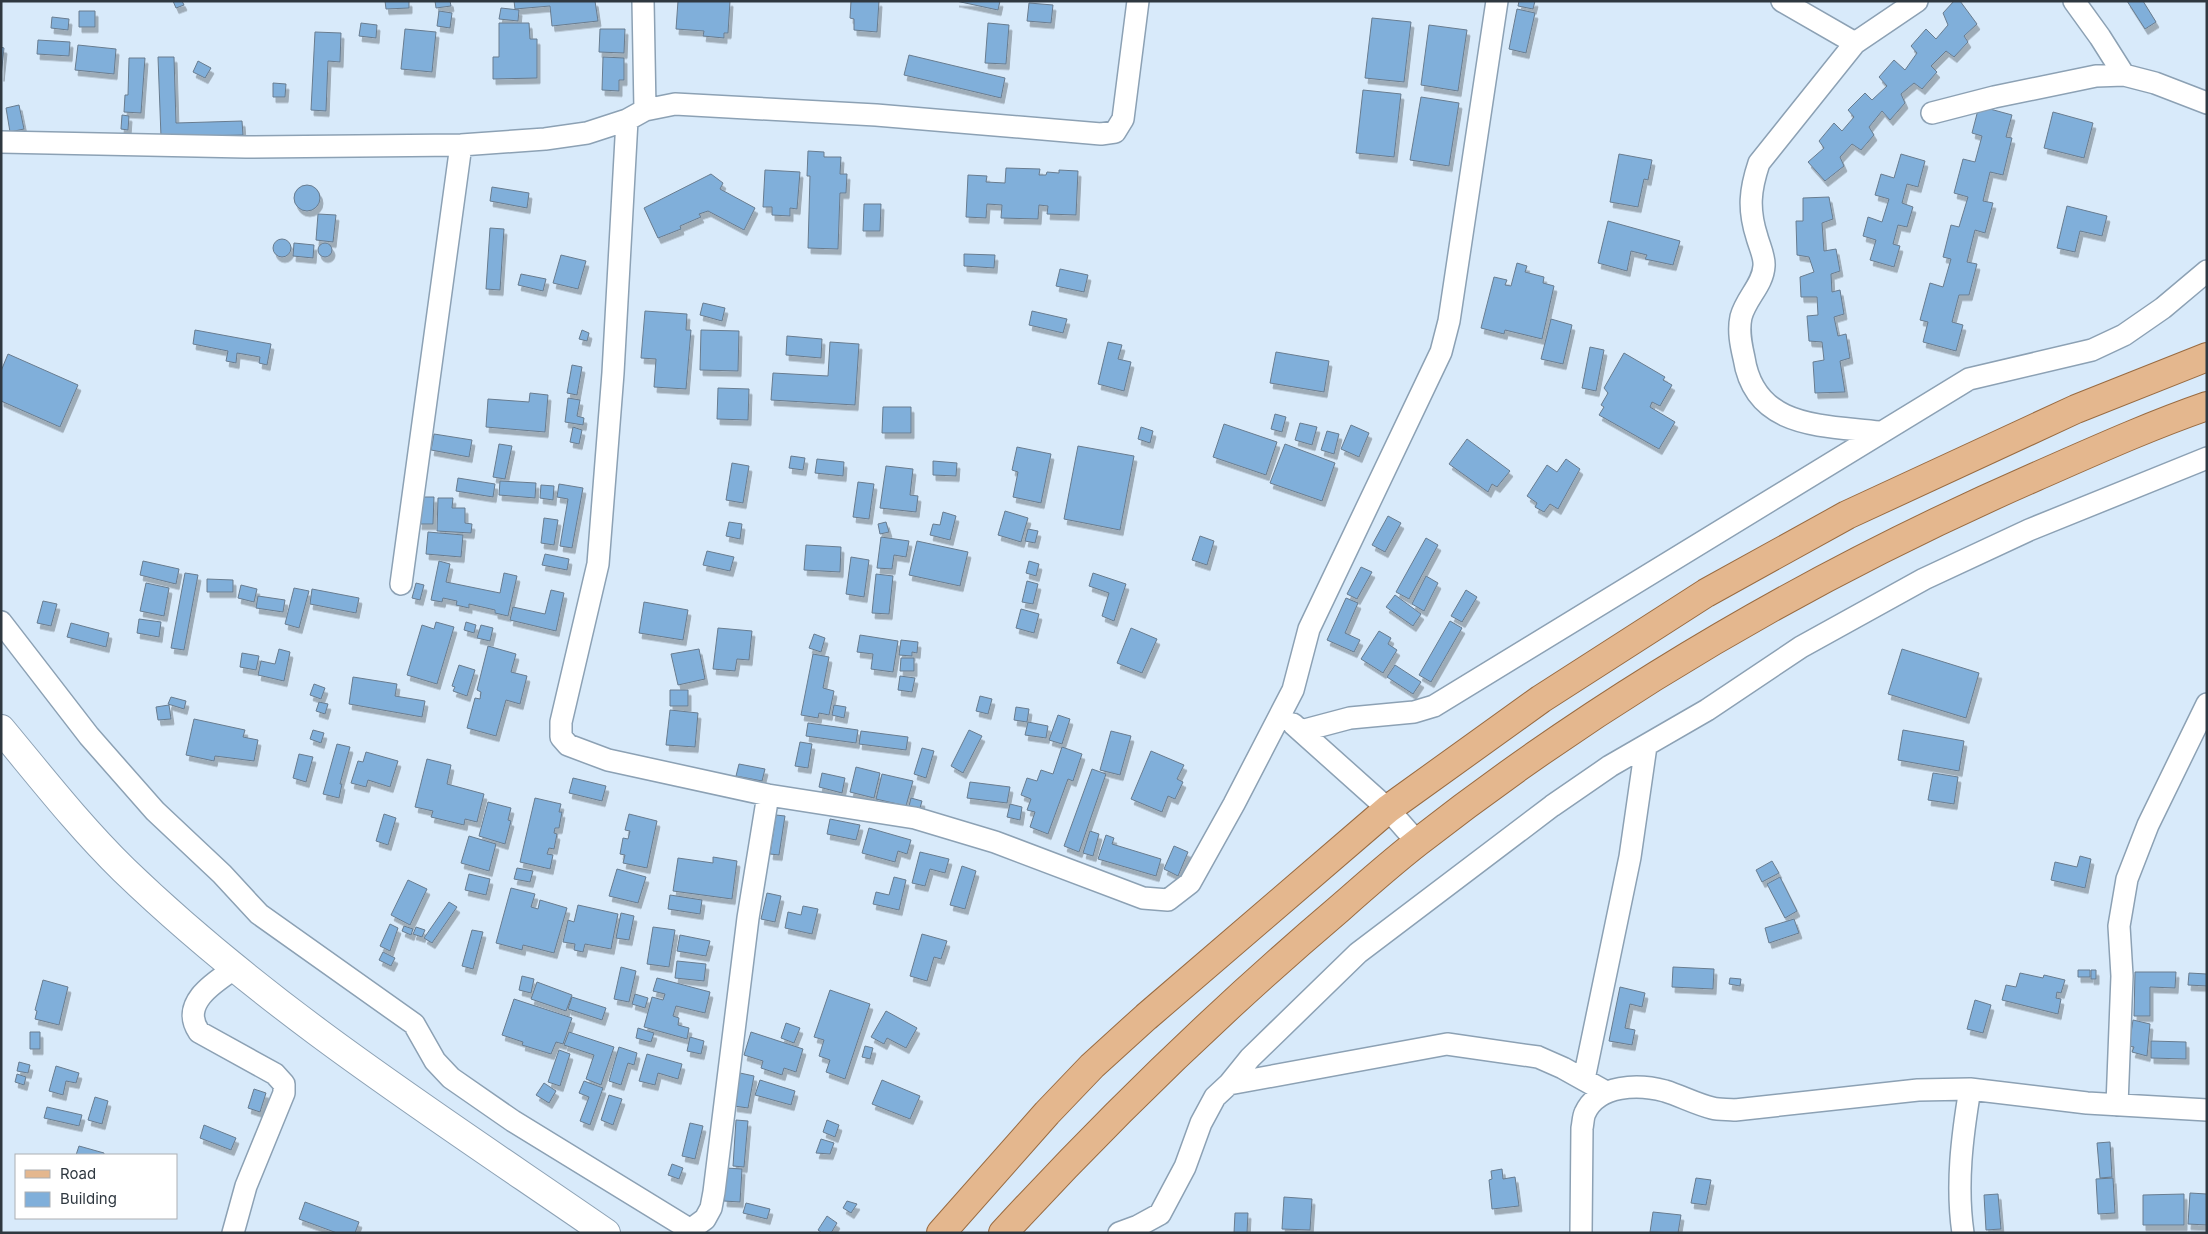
<svg xmlns="http://www.w3.org/2000/svg" width="2208" height="1234" font-family="Inter,sans-serif">
<style>
.building{fill:#80afda;stroke:#687c8f;filter:url(#shadow)}
.lines{fill:none;stroke-linecap:round;stroke-linejoin:round}
.street-casing{stroke:#8ca1b4;stroke-width:24}
.secondary-casing{stroke:#8ca1b4;stroke-width:30}
.primary-casing{stroke:#996b41;stroke-width:30}
.street{stroke:#fff;stroke-width:21}
.secondary{stroke:#fff;stroke-width:28}
.primary{stroke:#e4b78e;stroke-width:28}
</style>
<defs>
<filter id="shadow"><feDropShadow dx="3" dy="5.5" stdDeviation="0" flood-color="#0004"/></filter>
</defs>
<rect width="100%" height="100%" fill="#d8eafa"/>
<path class="building" d="M173,1H182L184,5L176,8Z
M385,1H409V8L386,9Z
M435,1H450L451,6L436,8Z
M514,1H595L598,21L552,26L550,6L515,9Z
M678,1H730L728,33H724V38L703,36L704,31L676,29Z
M851,1H879L877,32L854,30V19L850,18Z
M956,1H1000L998,10Z
M1519,1H1535L1533,9L1518,6Z
M1954,1H1960L1977,24L1964,36L1968,42L1954,57L1946,51L1931,66L1937,72L1922,89L1914,83L1901,94L1905,103L1890,120L1882,111L1869,127L1874,135L1861,150L1852,144L1840,157L1844,166L1825,181L1808,162L1824,148L1819,141L1834,123L1842,131L1854,117L1848,110L1865,93L1872,100L1887,86L1879,77L1894,60L1905,70L1917,53L1911,46L1926,29L1936,39L1948,25L1943,13Z
M2127,1H2143L2156,22L2145,29Z
M1029,3L1053,5L1051,23L1027,21Z
M501,8L519,10L518,21L499,19Z
M1517,9L1535,13L1526,53L1509,49Z
M79,11H95V27H79Z
M439,11L452,13L450,28L437,26Z
M52,17L69,19L68,30L51,28Z
M1372,18L1411,22L1404,82L1365,78Z
M361,23L377,25L376,38L359,36Z
M499,23H529L530,39H537V78L493,79V57H499Z
M988,23L1009,25L1006,64L985,63Z
M1429,25L1467,30L1458,91L1421,85Z
M405,29L436,32L432,72L401,69Z
M600,29H625L624,53L599,52Z
M315,32L341,33L340,62L328,61L326,111L311,110Z
M38,40L70,42L69,56L37,54Z
M78,45L116,49L114,74L75,70Z
M1,47L4,48L1,76Z
M909,55L1005,78L1001,98L904,75Z
M158,57H174L176,123L242,121L243,135L161,137Z
M603,57L624,58V80H619V91L602,90Z
M129,58H145L141,113L124,112L125,95H128Z
M198,61L211,68L205,78L193,72Z
M273,83L286,84L285,97H273Z
M1363,90L1401,94L1394,157L1356,153Z
M1421,97L1459,103L1449,166L1410,160Z
M19,105L24,129L10,132L6,108Z
M1979,106L2012,115L2006,137L2012,138L2003,175L1990,172L1983,201L1993,203L1985,233L1975,230L1967,262L1977,264L1969,295H1959L1952,322L1963,325L1956,351L1923,342L1928,322L1920,320L1930,283L1943,287L1951,259L1943,257L1951,225L1959,227L1968,197L1954,193L1963,159L1975,162L1982,136L1972,133Z
M2053,112L2093,123L2084,158L2044,148Z
M122,115L129,116L128,130L121,129Z
M808,151L824,152V157H841L840,174H847L846,193H840L838,249L808,248L810,176H807Z
M1619,154L1652,160L1648,180L1644,179L1638,207L1610,202Z
M1901,154L1925,161L1918,187L1907,184L1902,203L1913,207L1907,227L1898,225L1893,244L1900,246L1894,267L1870,260L1876,240L1863,236L1868,217L1882,222L1889,199L1875,195L1881,174L1894,178Z
M1006,168L1040,169L1039,175H1046L1047,172L1059,173V170L1078,171L1076,215L1047,214L1048,206L1039,205L1038,219L1001,218L1002,205L987,204L986,218L966,217L968,175L987,176L986,182L1005,183Z
M765,170L800,172L797,209L790,208V216L772,215V207H763Z
M711,174L723,183L720,189L755,208L744,230L708,211L699,214L701,217L680,226L681,229L658,238L644,208Z
M294 198a13 13 0 1 1 26 0a13 13 0 1 1-26 0Z
M492,187L529,193L527,208L490,201Z
M1829,197L1833,219L1822,223L1824,251L1836,249L1840,271L1831,274L1832,292L1840,290L1844,314L1834,317L1838,336L1846,334L1850,358L1840,361L1845,392L1815,393L1813,362L1824,360L1822,342L1809,341L1807,316L1818,315L1817,297H1801L1800,277L1814,272L1809,257L1797,255L1796,221H1803V198Z
M864,204H881L880,231H863Z
M2067,206L2107,216L2102,236L2080,231L2075,252L2057,248Z
M318,214L336,215L333,242L316,240Z
M1608,221L1680,241L1673,265L1645,259L1647,255L1631,251L1627,271L1598,263Z
M490,228L504,229L500,290L486,289Z
M273 248a9 9 0 1 1 18 0a9 9 0 1 1-18 0Z
M318 250a7 7 0 1 1 14 0a7 7 0 1 1-14 0Z
M294,243L314,245L313,258L293,256Z
M964,254L995,255L994,268L964,266Z
M561,255L586,261L578,289L553,283Z
M1517,263L1527,266L1525,272L1544,277L1543,283L1554,286L1542,339L1505,330L1504,334L1481,328L1494,277L1507,280L1505,285L1511,286Z
M1060,269L1088,275L1084,292L1056,286Z
M521,274L546,279L543,291L518,285Z
M703,303L725,308L722,321L700,315Z
M645,311L687,314L686,330H691L686,389L654,387L656,359L641,358Z
M1032,311L1067,319L1063,333L1029,325Z
M1551,319L1572,325L1563,364L1541,359Z
M195,330L271,344L267,365L259,363L260,357L237,353L236,363L226,361L228,351L193,344Z
M582,330L589,333L587,341L579,339Z
M701,330L739,331L738,371L700,370Z
M787,336L822,339L821,358L786,355Z
M830,342L859,344L855,405L771,400L773,373L828,376Z
M1108,342L1122,345L1118,359L1131,362L1124,391L1098,384Z
M1590,347L1604,350L1596,391L1582,388Z
M1276,352L1329,361L1324,392L1270,383Z
M1624,353L1665,377L1663,380L1672,385L1660,406L1652,402L1650,407L1675,422L1659,449L1599,415L1604,407L1601,405L1608,393L1604,388Z
M8,354L78,385L60,427L1,401V371Z
M572,365L582,367L577,395L567,393Z
M718,388L749,389L748,420L717,419Z
M530,393L548,395L545,432L486,427L488,399L529,402Z
M568,398L580,400L577,416L584,418L583,425L565,422Z
M883,407H911V433H882Z
M1275,414L1286,417L1282,432L1271,429Z
M1300,423L1317,427L1312,445L1295,440Z
M1224,424L1277,442L1266,475L1213,457Z
M1351,425L1369,433L1359,457L1341,449Z
M573,427L582,430L579,444L570,442Z
M1141,427L1153,431L1150,443L1138,439Z
M1327,431L1339,434L1334,454L1321,450Z
M434,434L472,440L469,457L431,450Z
M1467,439L1510,471L1497,487L1492,484L1488,492L1449,464Z
M499,444L512,446L505,479L493,477Z
M1285,444L1335,463L1322,501L1270,483Z
M1078,446L1134,456L1120,530L1064,519Z
M1017,447L1051,454L1041,503L1013,497L1018,472L1012,470Z
M791,456L805,458L803,470L789,468Z
M817,459L844,462L843,476L815,473Z
M1566,459L1580,469L1558,509L1550,504L1544,512L1535,507L1537,503L1527,496L1547,465L1557,472Z
M933,461L957,463L956,476L933,475Z
M732,463L749,466L743,503L726,500Z
M886,466L913,469L910,495L918,496L916,512L880,508Z
M458,478L495,484L493,497L456,491Z
M500,481L536,483L535,498L499,495Z
M858,482L874,484L869,519L853,517Z
M559,484L583,488L572,548L560,546L568,499L557,497Z
M541,485L554,486L553,500L540,498Z
M421,497H434L433,524H419Z
M438,498H453L452,508H465V523L472,524L471,533L437,531Z
M1005,511L1028,518L1021,542L998,535Z
M943,512L956,516L950,540L930,535L933,524L940,525Z
M1388,516L1401,523L1385,552L1372,545Z
M544,518L558,520L554,545L541,543Z
M729,522L742,524L740,539L726,536Z
M886,522L889,532L880,534L878,524Z
M1028,529L1038,531L1035,543L1025,541Z
M428,532L463,535L461,557L426,554Z
M1200,536L1214,541L1207,565L1192,560Z
M881,537L909,541L906,557L894,555L892,569L877,568Z
M1426,538L1438,545L1409,599L1396,592Z
M917,541L968,552L960,586L909,575Z
M806,545L841,547L840,572L804,570Z
M707,551L734,557L730,571L703,565Z
M545,554L569,559L567,570L542,565Z
M851,557L869,560L864,597L846,594Z
M143,561L179,569L176,584L140,575Z
M439,561L450,564L446,582L500,593L504,573L517,576L508,616L495,613V610L469,604V608L456,605L457,601L443,598L442,602L431,600Z
M1029,561L1039,564L1036,576L1026,573Z
M1361,567L1372,572L1357,599L1347,594Z
M185,573L198,575L184,650L171,648Z
M1093,573L1126,584L1114,621L1102,616L1109,593L1089,586Z
M876,574L893,576L889,614L872,613Z
M1426,576L1438,583L1424,611L1412,604Z
M207,579L233,580V592H207Z
M1027,581L1038,584L1033,604L1022,602Z
M146,583L169,588L164,616L140,611Z
M416,583L424,585L420,600L412,598Z
M241,585L257,589L254,602L238,598Z
M294,588L309,591L299,628L285,624Z
M312,589L359,598L356,613L310,604Z
M551,590L564,593L556,631L510,620L513,607L545,614Z
M1466,590L1477,597L1462,622L1451,616Z
M1395,595L1421,614L1413,626L1386,607Z
M258,596L285,600L283,612L256,608Z
M1346,598L1358,603L1345,633L1360,640L1354,652L1327,640Z
M43,601L57,604L51,626L37,623Z
M644,602L688,610L683,640L639,633Z
M1021,609L1039,614L1034,633L1016,628Z
M139,619L161,622L159,637L137,633Z
M1450,621L1462,628L1431,682L1419,675Z
M436,622L454,627L437,684L407,675L422,625L434,629Z
M466,622L476,625L474,633L464,630Z
M71,623L109,633L106,647L67,637Z
M481,625L493,628L490,641L477,638Z
M718,628L752,631L749,660L737,659L735,671L713,669Z
M1131,628L1157,639L1142,673L1117,663Z
M1379,631L1391,638L1388,644L1397,650L1383,673L1361,659Z
M814,634L825,638L821,652L809,648Z
M860,635L898,641L893,672L871,669L873,654L857,652Z
M901,640L918,642L917,653L912,652V656L899,655Z
M488,646L516,654L511,672L527,676L520,704L506,700L496,736L467,728L475,698L480,699L481,692L477,690Z
M279,649L290,652L284,681L258,675L261,661L275,664Z
M699,649L705,679L678,685L671,654Z
M1902,649L1979,673L1966,718L1888,694Z
M242,653L259,656L256,670L240,667Z
M813,654L829,657L823,688L834,691L829,715L819,713L818,718L801,715Z
M901,658H914V671H900Z
M459,665L475,670L467,696L453,691L455,687L452,686Z
M1395,665L1421,682L1413,694L1387,677Z
M900,676L915,678L912,692L898,690Z
M353,677L397,684L395,696L425,701L422,717L349,704Z
M314,684L325,688L321,699L310,695Z
M670,690H688V706H670Z
M980,696L992,699L988,714L976,711Z
M171,697L186,701L184,709L168,704Z
M319,702L328,704L325,714L316,711Z
M169,705L171,719L158,720L156,707Z
M834,705L846,707L844,718L832,715Z
M1016,707L1029,709L1027,722L1014,720Z
M670,710L698,713L695,747L666,745Z
M1058,715L1070,719L1062,744L1049,740Z
M194,719L245,730L243,737L258,740L254,761L215,756L214,761L186,755Z
M1028,722L1048,726L1046,738L1025,735Z
M808,723L858,730L856,743L806,736Z
M313,730L324,733L321,743L310,739Z
M969,730L982,736L963,773L951,766Z
M1903,730L1964,741L1959,771L1898,760Z
M861,731L908,737L906,750L859,744Z
M1111,731L1131,736L1120,775L1100,770Z
M800,742L812,744L808,768L795,766Z
M337,744L350,747L340,784H342L339,798L323,794Z
M1062,747L1082,754L1073,781L1068,779L1048,834L1030,827L1035,812L1027,810L1031,799L1021,795L1027,778L1037,781L1041,770L1053,774Z
M922,748L934,751L926,778L914,774Z
M1151,751L1184,765L1177,779L1183,782L1175,799L1168,796L1162,812L1131,799Z
M366,752L398,761L390,787L368,780L366,787L351,783L358,761L363,762Z
M299,754L313,757L306,782L293,778Z
M427,759L451,765L447,784L484,794L477,822L465,819L464,825L431,817L433,811L415,807Z
M739,764L765,769L762,781L736,776Z
M856,767L880,773L874,798L850,792Z
M1092,769L1106,774L1079,852L1064,846Z
M822,773L845,778L842,793L819,787Z
M1933,773L1958,777L1954,804L1928,800Z
M882,774L913,781L906,806L876,799Z
M573,778L606,786L602,801L569,793Z
M970,782L1010,787L1007,803L967,798Z
M535,798L561,804L559,812H562L559,828H555L554,833L557,834L554,849L549,848L547,854L553,855L550,869L520,862Z
M911,798L922,801L920,808L909,806Z
M488,802L511,808L508,820L511,821L505,844L479,836Z
M1010,804L1022,807L1020,820L1007,817Z
M384,814L396,818L388,845L376,841Z
M629,814L657,821L647,868L623,863L625,855L620,854L623,838L628,839L630,831L625,830Z
M776,815L785,816L779,855L770,854Z
M830,819L860,825L856,840L827,834Z
M869,828L911,840L907,854L898,851L895,862L862,853Z
M1090,831L1099,834L1093,856L1083,853Z
M1106,835L1114,838L1112,844L1161,859L1156,876L1098,859Z
M469,836L496,844L489,871L461,863Z
M1174,846L1188,852L1178,876L1164,869Z
M920,852L949,859L945,873L930,869L925,886L912,883Z
M2080,856L2091,859L2085,888L2051,880L2055,862L2077,867Z
M713,857L737,861L732,899L673,891L678,858L713,863Z
M1772,861L1779,873L1762,882L1756,870Z
M962,866L976,871L965,909L950,905Z
M517,868L533,871L530,882L514,879Z
M617,869L646,877L638,903L609,896Z
M469,874L490,879L486,895L465,890Z
M894,877L906,880L899,910L873,904L876,892L889,895Z
M1780,877L1797,911L1785,918L1767,884Z
M408,880L427,889L410,925L391,915Z
M511,888L535,894L531,907L538,909L540,900L567,908L554,953L523,945L522,950L496,943Z
M767,893L781,896L775,922L761,919Z
M670,895L702,900L700,914L668,909Z
M449,902L457,907L432,943L424,938Z
M578,905L618,914L611,949L585,944L583,952L574,950L575,944L563,942L568,920L574,922Z
M803,906L818,909L812,934L785,928L788,912L801,915Z
M621,913L634,916L629,940L616,938Z
M1794,919L1799,933L1769,943L1765,928Z
M390,924L398,928L390,951L380,946Z
M404,926L413,929L411,935L402,931Z
M416,927L425,930L422,937L413,934Z
M653,927L675,930L669,967L647,964Z
M472,930L483,932L473,969L462,966Z
M922,934L947,941L941,959L934,957L927,981L910,976Z
M680,935L710,941L706,956L677,951Z
M383,952L395,958L391,966L379,960Z
M677,961L706,964L704,981L675,978Z
M621,967L636,971L629,1002L614,999Z
M1673,967L1714,969L1713,989L1672,987Z
M2078,970H2090V977H2078Z
M2091,970H2096V979H2091Z
M2135,972H2176L2175,988L2150,987V1016H2134Z
M2020,973L2043,978L2044,975L2065,980L2061,993L2057,992L2056,998L2061,999L2058,1014L2002,1000L2006,985L2016,987Z
M2189,973L2207,974V986L2188,985Z
M522,976L534,979L531,993L519,990Z
M657,978L710,992L705,1013L676,1006L673,1016L679,1018L678,1025L689,1028L687,1039L644,1027L652,997L663,1000L665,994L653,991Z
M1730,978L1741,979L1740,986L1729,984Z
M43,980L68,987L59,1025L35,1019L37,1011L35,1010Z
M537,982L572,995L566,1011L531,999Z
M1620,987L1645,993L1642,1007L1630,1004L1625,1028L1635,1030L1632,1045L1609,1041Z
M830,990L870,1004L845,1079L826,1072L830,1060L819,1056L824,1040L814,1037Z
M635,994L648,998L645,1008L632,1004Z
M572,997L606,1008L602,1020L568,1009Z
M514,999L572,1018L563,1044L556,1042L551,1054L522,1045L523,1042L502,1035Z
M1975,1000L1991,1005L1983,1033L1967,1029Z
M886,1011L917,1028L906,1048L887,1038L884,1044L871,1037Z
M2133,1020L2150,1024L2147,1056L2132,1052L2134,1047L2129,1046Z
M786,1023L800,1028L794,1043L781,1038Z
M638,1028L654,1033L651,1042L636,1038Z
M30,1032H40V1049H30Z
M569,1032L614,1047L601,1085L586,1079L594,1055L564,1045Z
M751,1032L803,1049L796,1072L784,1068L782,1075L761,1068L763,1061L744,1055Z
M690,1037L704,1041L701,1054L687,1051Z
M2151,1041L2186,1042V1059L2151,1058Z
M865,1046L873,1048L870,1059L862,1057Z
M619,1047L637,1053L634,1065L628,1063L621,1085L609,1081Z
M559,1050L570,1054L560,1086L548,1082Z
M647,1054L682,1064L678,1079L658,1073L655,1085L639,1081Z
M19,1062L30,1065L28,1073L17,1071Z
M56,1066L79,1073L76,1083L66,1081L63,1095L49,1091Z
M740,1073L754,1076L748,1108L734,1106Z
M17,1074L26,1077L24,1085L15,1082Z
M760,1080L795,1091L791,1105L755,1095Z
M882,1080L920,1096L910,1119L872,1104Z
M584,1081L603,1088L590,1125L580,1121L589,1097L579,1093Z
M544,1083L556,1091L549,1103L536,1095Z
M254,1089L266,1093L260,1112L248,1108Z
M609,1095L622,1099L613,1125L601,1120Z
M95,1097L108,1101L102,1124L88,1120Z
M47,1107L82,1115L79,1126L44,1118Z
M736,1120L748,1121L744,1167L733,1166Z
M827,1120L839,1125L835,1137L823,1132Z
M690,1123L703,1126L695,1159L682,1156Z
M204,1125L236,1138L231,1150L200,1138Z
M821,1139L834,1143L830,1154L816,1153Z
M2110,1142L2112,1177L2100,1178L2097,1143Z
M79,1146L104,1153V1155H76Z
M672,1164L683,1168L679,1179L668,1175Z
M726,1168L742,1169L740,1202L724,1201Z
M1502,1169L1503,1179L1515,1177L1519,1206L1492,1209L1489,1180L1492,1179L1491,1171Z
M1696,1178L1711,1180L1706,1205L1691,1203Z
M2113,1178L2115,1213L2098,1214L2096,1179Z
M2190,1193L2207,1194V1225L2188,1224Z
M1998,1194L2001,1229L1986,1230L1984,1195Z
M2184,1194V1225H2143V1195Z
M1284,1197L1312,1199L1310,1230L1282,1229Z
M847,1201L857,1204L851,1213L843,1208Z
M305,1202L359,1222L355,1233H337L299,1219Z
M746,1203L770,1209L767,1219L743,1213Z
M1653,1212L1681,1215L1678,1233L1650,1232Z
M1235,1213H1248L1247,1233H1234Z
M827,1216L837,1223L831,1233H822L818,1230Z"/>
<g class="lines">
<g class="street-casing">
<path id="street" d="M643,1L645,110L627,120L613,373L598,564L561,722V737L568,745L608,760L768,795L915,818L995,842L1143,898L1168,900L1190,883L1234,804L1293,690L1309,629L1441,352L1449,321L1497,1
M1782,1L1855,43
M2074,1L2100,37L2124,75
M645,110L675,104L876,115L1101,134L1115,132L1123,119L1138,1
M1932,113L1994,97L2096,76L2124,75L2155,83L2207,103
M1,142L246,147L461,145L545,139L587,133L627,120
M1879,432C1822,425 1755,429 1744,358C1741,345 1738,331 1741,317C1746,298 1763,285 1764,266C1765,257 1759,245 1757,237C1748,209 1750,190 1759,163L1855,43L1917,1
M401,584L461,145
M1,622L89,736L155,811L222,874L259,914L414,1024L435,1061L451,1078L513,1121L689,1229
M1293,724L1388,809L1417,842
M1301,731L1350,718L1414,712L1434,706L1969,379L2092,350L2124,335L2163,308L2207,271
M1584,1079L1630,857L1646,746
M1229,1084L1250,1058L1358,953L1552,806L1610,766L1707,710L1801,647L1924,579L2029,530L2207,458
M2117,1105L2122,976L2119,926L2127,879L2148,825L2207,704
M233,1233L246,1186L284,1093V1084L275,1074L199,1032C180,1004 213,983 234,969
M686,1233L705,1219L711,1208L714,1192L748,918L768,795
M1119,1233L1138,1226L1160,1214L1185,1167L1201,1123L1215,1097L1229,1084L1447,1044L1538,1057L1563,1068L1606,1092
M1581,1233L1582,1128C1583,1124 1583,1117 1585,1113C1598,1084 1639,1084 1665,1091C1681,1096 1696,1104 1712,1108C1720,1110 1728,1109 1735,1110L1918,1090L1970,1089L2087,1103L2207,1110
M1963,1233C1956,1185 1962,1137 1970,1089"/>
</g>
<g class="secondary-casing">
<path id="secondary" d="M1,729C41,777 79,826 124,870C269,1010 441,1119 606,1233"/>
</g>
<g class="primary-casing">
<path id="primary" d="M941,1233L1047,1113L1092,1066L1146,1017L1388,809L1541,699L1706,593L1847,515L2076,409L2207,357
M1003,1233C1109,1118 1220,1010 1339,909C1365,886 1391,863 1418,842C1607,694 1816,573 2035,477C2092,452 2149,426 2207,406"/>
</g>
<use href="#street" class="street"/>
<use href="#secondary" class="secondary"/>
<use href="#primary" class="primary"/>
</g>
<rect width="2208" height="1234" fill="none" stroke="#2f3840" stroke-width="5"/>
<rect x="15" y="1154" width="162" height="65" fill="#ffffff" stroke="#acafb3"/>
<rect x="25" y="1170" width="25" height="8" fill="#e4b78e" stroke="#acafb3"/>
<text x="60" y="1179" font-size="15" fill="#2f3840">Road</text>
<rect x="25" y="1192" width="25" height="15" fill="#80afda" stroke="#acafb3"/>
<text x="60" y="1204" font-size="15" fill="#2f3840">Building</text>
</svg>
